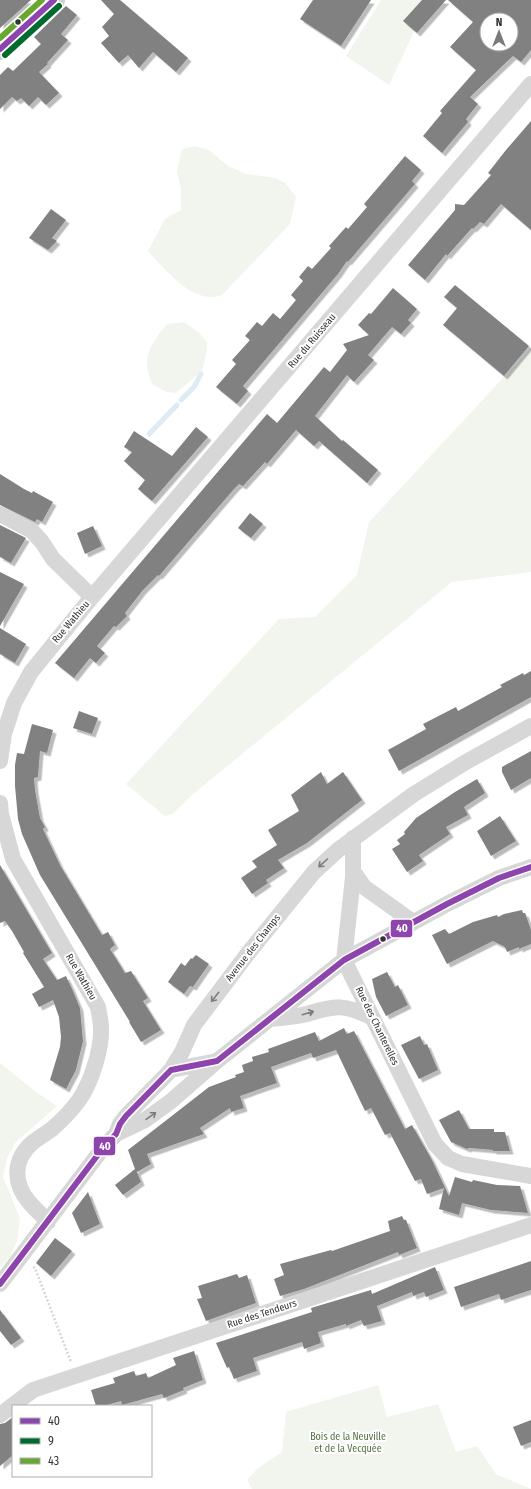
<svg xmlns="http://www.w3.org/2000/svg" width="531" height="1489" font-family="'Fira Sans Condensed',sans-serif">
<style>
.green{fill:#f1f5ed}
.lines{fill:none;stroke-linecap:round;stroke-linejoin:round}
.stream{stroke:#ddebf3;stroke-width:5}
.building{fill:#818181;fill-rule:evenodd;filter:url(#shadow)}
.path{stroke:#d6d6d6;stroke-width:2.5;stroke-dasharray:2 2;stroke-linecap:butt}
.street{stroke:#d7d7d7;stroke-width:16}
.secondary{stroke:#d0d0d0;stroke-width:22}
.bus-1-casing{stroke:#fff;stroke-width:9}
.bus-2-casing{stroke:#fff;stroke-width:9}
.bus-3-casing{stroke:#fff;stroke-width:9}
.bus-1{stroke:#8e44ad;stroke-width:6}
.bus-2{stroke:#006b2d;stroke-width:6}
.bus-3{stroke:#69a82f;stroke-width:6}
.oneway{stroke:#7d7d7d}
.bus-dot{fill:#333;stroke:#fff;stroke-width:1.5}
.labels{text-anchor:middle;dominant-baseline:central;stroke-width:4;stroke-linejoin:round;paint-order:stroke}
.street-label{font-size:10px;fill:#333;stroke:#fff}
.park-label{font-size:10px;fill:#56703f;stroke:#fff}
.line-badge{stroke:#fff;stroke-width:1.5}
.badge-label{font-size:11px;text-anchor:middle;font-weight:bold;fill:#fff}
</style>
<defs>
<filter id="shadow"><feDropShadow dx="3.5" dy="3.5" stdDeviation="0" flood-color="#0004"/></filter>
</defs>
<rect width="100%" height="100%" fill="#fff"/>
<path class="green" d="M381,0H432L425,8L389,85L346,56Z
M195,146L209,150L228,166L246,174L276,178L285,183L296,197L290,224L222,295C218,296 214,297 210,297C186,296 163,267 148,251L165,219L181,210V189L177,171L182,149Z
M184,322L198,332L207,342V350L202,371L176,393L167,392L152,384C145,364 144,356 157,337C160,332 164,329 167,324Z
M531,348V572L452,582L192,795L173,814L165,816L126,784L279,619L315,617L357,575L369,522Z
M0,1063L36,1092L57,1106L15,1143L7,1158L3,1177L20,1218L17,1241L10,1257L0,1268Z
M378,1385L387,1417L438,1404L456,1452L477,1446L496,1474L531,1489H252L247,1480L258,1468L282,1452L286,1412Z"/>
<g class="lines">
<path class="stream" d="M181,400L194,387L201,374
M149,434L177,405"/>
</g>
<path class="building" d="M0,0H31L0,28Z
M101,0H120L188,58L176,72L153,52L139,68L128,55L119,63L101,43L109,36L102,27L114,14Z
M313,0H371L341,46L300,19Z
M422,0H446L417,33L403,21Z
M448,0H531V50L521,62L513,56L470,97L478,104L466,119L468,122L442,153L423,136L442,113L440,111L476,70L450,47L473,22ZM487,20H511V44H487Z
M66,6L77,15L61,34L68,40L47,63L48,64L39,72L59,93L46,105L38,97L29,106L21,98L17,101L12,97L0,109V75L8,67L13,71L41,44L34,37Z
M531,121V230L501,204L484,224L480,222L473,229L472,228L447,256L446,254L425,280L408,265L455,210V204L464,205L491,175L488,173L506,150Z
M405,156L421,170L412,181L415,184L348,262L347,261L338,274L243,386L248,391L237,404L216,387L236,364L232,360L250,340L245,336L257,322L262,326L273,313L280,319L296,300L291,295L303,281L299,277L308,266L312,269L331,248L329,246L346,227L348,229L367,207L364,204Z
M51,209L66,220L52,238L57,241L48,250L29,238Z
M455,285L529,346L504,376L443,325L457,308L444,297Z
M393,288L417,309L408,320L411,323L401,334L392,327L368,355L374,360L354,382L347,375L315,416L342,441L343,440L378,470L367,483L319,441L314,446L296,430L267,464L265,462L243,486L239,484L234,489L159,576L158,575L143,590L125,613L127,616L116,627L114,626L97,646L105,653L96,663L90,658L74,678L55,663L267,414L277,423L324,367L330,372L347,350L343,344L369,335L358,325L369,313L371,314Z
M196,427L208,437L152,501L138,489L145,480L124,461L132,452L124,447L134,431L172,456Z
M0,474L24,489L32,493L33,491L53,502L42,522L37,519L35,522L0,505Z
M250,513L263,524L251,538L238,528Z
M0,525L26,538L11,563L0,557Z
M93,526L102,546L85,554L77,533Z
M0,572L24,584L0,626Z
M0,628L26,644L15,663L0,654Z
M531,671V697L399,771L388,750L426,729L423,724L456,707L458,711L502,687L500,685L523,673L524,675Z
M79,711L98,718L92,734L73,728Z
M32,724L53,730L47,753L40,751L38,777L34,778L35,790L40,818L45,827L43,829L60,865L102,935L108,932L115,945L110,949L117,960L125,973L131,971L148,998L143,1001L161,1030L141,1042L129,1022H130L40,875L22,834L18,819L15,786V765L17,753L24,754Z
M531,751V778L511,790L502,772V767Z
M321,772L327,784L343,772L362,800L307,843L278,860L284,868L266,880L268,883L252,894L241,878L257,867L252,861L277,845L268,830L299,811L291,795Z
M477,779L485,793L464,807L468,815L446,827L450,834L419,855L423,861L407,872L392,849L400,844L397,840L405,834L404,832L416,818L455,792Z
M500,816L516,841L491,856L477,831Z
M0,865L52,953L43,959L57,980L66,976L73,991L80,1008L83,1041L76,1070L66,1089L50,1080L60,1047L61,1037L59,1017L53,1000L39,1007L32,994L44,987L23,953L24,952L12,931L5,921L0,923Z
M522,910L523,913H525L531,930V944L519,949V947L507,952L505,947L493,941L447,964L432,935L445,929L449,934L473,922L497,915L498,917L504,914Z
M196,955L209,964L193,987L190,986L184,994L168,982L181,963L185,966L191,958L192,959Z
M387,972L395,987L398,985L408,1005L386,1016L376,997L372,979Z
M344,1028L347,1034L354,1031L405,1129L412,1125L432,1160L449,1196L455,1177L472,1182L473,1180L497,1185L520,1186L528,1213L491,1210L462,1203L459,1215L439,1209L444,1188L427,1194L421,1179L415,1181L390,1133L385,1135L371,1108L365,1111L336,1050L313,1058L311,1053L271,1067L277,1083L240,1096L244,1108L231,1112L230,1108L200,1128L204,1134L147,1154L151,1164L137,1172L141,1182L123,1195L115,1185L135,1169L128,1150L209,1087L236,1077L235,1075L244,1072L242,1065L253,1061L252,1057L269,1052L268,1049L315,1032L319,1041Z
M420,1036L424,1045L427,1044L438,1070L419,1079L401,1045Z
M459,1110L469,1129H494V1132H505L510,1151H493V1150L469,1148L467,1149L451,1142L439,1120Z
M88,1192L100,1224L81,1233L72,1213Z
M402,1216L404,1220H406L417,1248L399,1255L398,1252L304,1289L280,1296L274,1279L284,1275L280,1264L331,1250L332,1251L390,1231L388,1221Z
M55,1238L72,1251L51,1276L36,1263Z
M531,1261V1290L501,1300L499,1294L461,1307L454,1287Z
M435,1267L444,1290L426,1297L424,1292L413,1296L412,1292L377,1306L382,1321L364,1326L361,1320L346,1326V1324L318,1332L321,1343L304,1349L302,1342L253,1358L257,1371L234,1379L229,1367L227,1368L216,1343L312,1312L311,1308L371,1290L372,1294Z
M237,1274L239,1278L247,1275L256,1303L206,1321L197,1299L202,1298L198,1286Z
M0,1310L21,1338L11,1345L0,1331Z
M194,1351L203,1380L183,1388L184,1390L164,1398L162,1394L122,1405L121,1401L103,1406H96L91,1390L115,1383L113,1378L134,1371L136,1376L146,1373L148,1378L176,1365L173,1358Z
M13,1417V1455L0,1466V1424L5,1423Z
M531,1420V1442L521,1446L513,1427Z"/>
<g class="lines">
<path class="path" d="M33,1267L35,1268L71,1362"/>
<path class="street" d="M0,514L32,531L42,542L53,559L92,597
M0,761L4,734L14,703L31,672L92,597L531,84
M0,803L1,814L13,859L98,1007C99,1014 101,1021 101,1028C102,1049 91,1083 79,1100C72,1110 61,1121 52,1129C45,1134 38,1138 32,1143C13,1160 13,1183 29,1202C35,1209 42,1215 48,1222
M353,871L364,887L413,922
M344,960L435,1144L448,1158L462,1164L531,1176
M344,960L353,877V838
M270,1019C282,1018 295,1017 307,1014C336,1005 345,1004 373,1018
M171,1070L182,1052L194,1025L249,952L314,872L338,850L414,794L466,762L531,726
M116,1134L120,1124L126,1116L171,1070L217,1061
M0,1284L103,1148L116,1134L145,1120L170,1102L217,1061L344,960L447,904L499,878L531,867
M0,1415L33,1390L531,1225"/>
<path class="secondary" d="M0,49L54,0"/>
<g class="bus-1-casing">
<path id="bus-1" d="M0,49L54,0
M0,1284L103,1148L116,1134L120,1124L126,1116L171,1070L217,1061L344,960L447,904L499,878L531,867"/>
</g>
<g class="bus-2-casing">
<path id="bus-2" d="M5,55L59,6"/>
</g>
<g class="bus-3-casing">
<path id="bus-3" d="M0,38L42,0"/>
</g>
<use href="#bus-1" class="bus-1"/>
<use href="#bus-2" class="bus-2"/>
<use href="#bus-3" class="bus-3"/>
</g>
<defs><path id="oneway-shaft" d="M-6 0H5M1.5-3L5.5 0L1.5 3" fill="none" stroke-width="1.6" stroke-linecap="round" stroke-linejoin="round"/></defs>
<g class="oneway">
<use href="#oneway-shaft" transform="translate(323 863) rotate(138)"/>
<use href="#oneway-shaft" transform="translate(215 997) rotate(128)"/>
<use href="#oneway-shaft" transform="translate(308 1013) rotate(-16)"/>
<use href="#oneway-shaft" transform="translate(151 1116) rotate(-35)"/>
</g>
<g class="bus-dot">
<circle cx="18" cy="22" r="3.5"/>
<circle cx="383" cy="939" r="3.5"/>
</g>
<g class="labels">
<g class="street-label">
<text transform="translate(312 341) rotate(-50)">Rue du Ruisseau</text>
<text transform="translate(71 622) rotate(-50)">Rue Wathieu</text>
<text transform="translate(253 948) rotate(-52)">Avenue des Champs</text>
<text transform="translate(81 977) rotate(60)">Rue Wathieu</text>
<text transform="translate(377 1026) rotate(64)">Rue des Chanterelles</text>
<text transform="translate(262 1314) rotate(-18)">Rue des Tendeurs</text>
</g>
<g class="park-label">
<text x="348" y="1437">Bois de la Neuville<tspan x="348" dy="12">et de la Vecquée</tspan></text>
</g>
</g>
<g class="line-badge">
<rect x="390" y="919" width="23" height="19" rx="4" fill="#8e44ad"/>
<rect x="93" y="1136" width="23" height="20" rx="4" fill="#8e44ad"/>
</g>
<g class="badge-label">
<text x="402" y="932">40</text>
<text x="105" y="1150">40</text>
</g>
<rect x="12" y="1405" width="140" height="72" fill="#ffffff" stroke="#adadad"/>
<rect x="20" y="1418" width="20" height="6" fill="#8e44ad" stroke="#adadad"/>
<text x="48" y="1425" font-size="12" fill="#333333">40</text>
<rect x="20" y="1438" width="20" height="6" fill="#006b2d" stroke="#adadad"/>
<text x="48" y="1445" font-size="12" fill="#333333">9</text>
<rect x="20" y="1458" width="20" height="6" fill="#69a82f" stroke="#adadad"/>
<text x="48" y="1465" font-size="12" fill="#333333">43</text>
<g transform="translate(499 32)"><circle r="19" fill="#ffffff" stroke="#adadad"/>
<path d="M0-3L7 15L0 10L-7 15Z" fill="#7a7a7a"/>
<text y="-6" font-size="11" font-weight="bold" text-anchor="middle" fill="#333333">N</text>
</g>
</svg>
